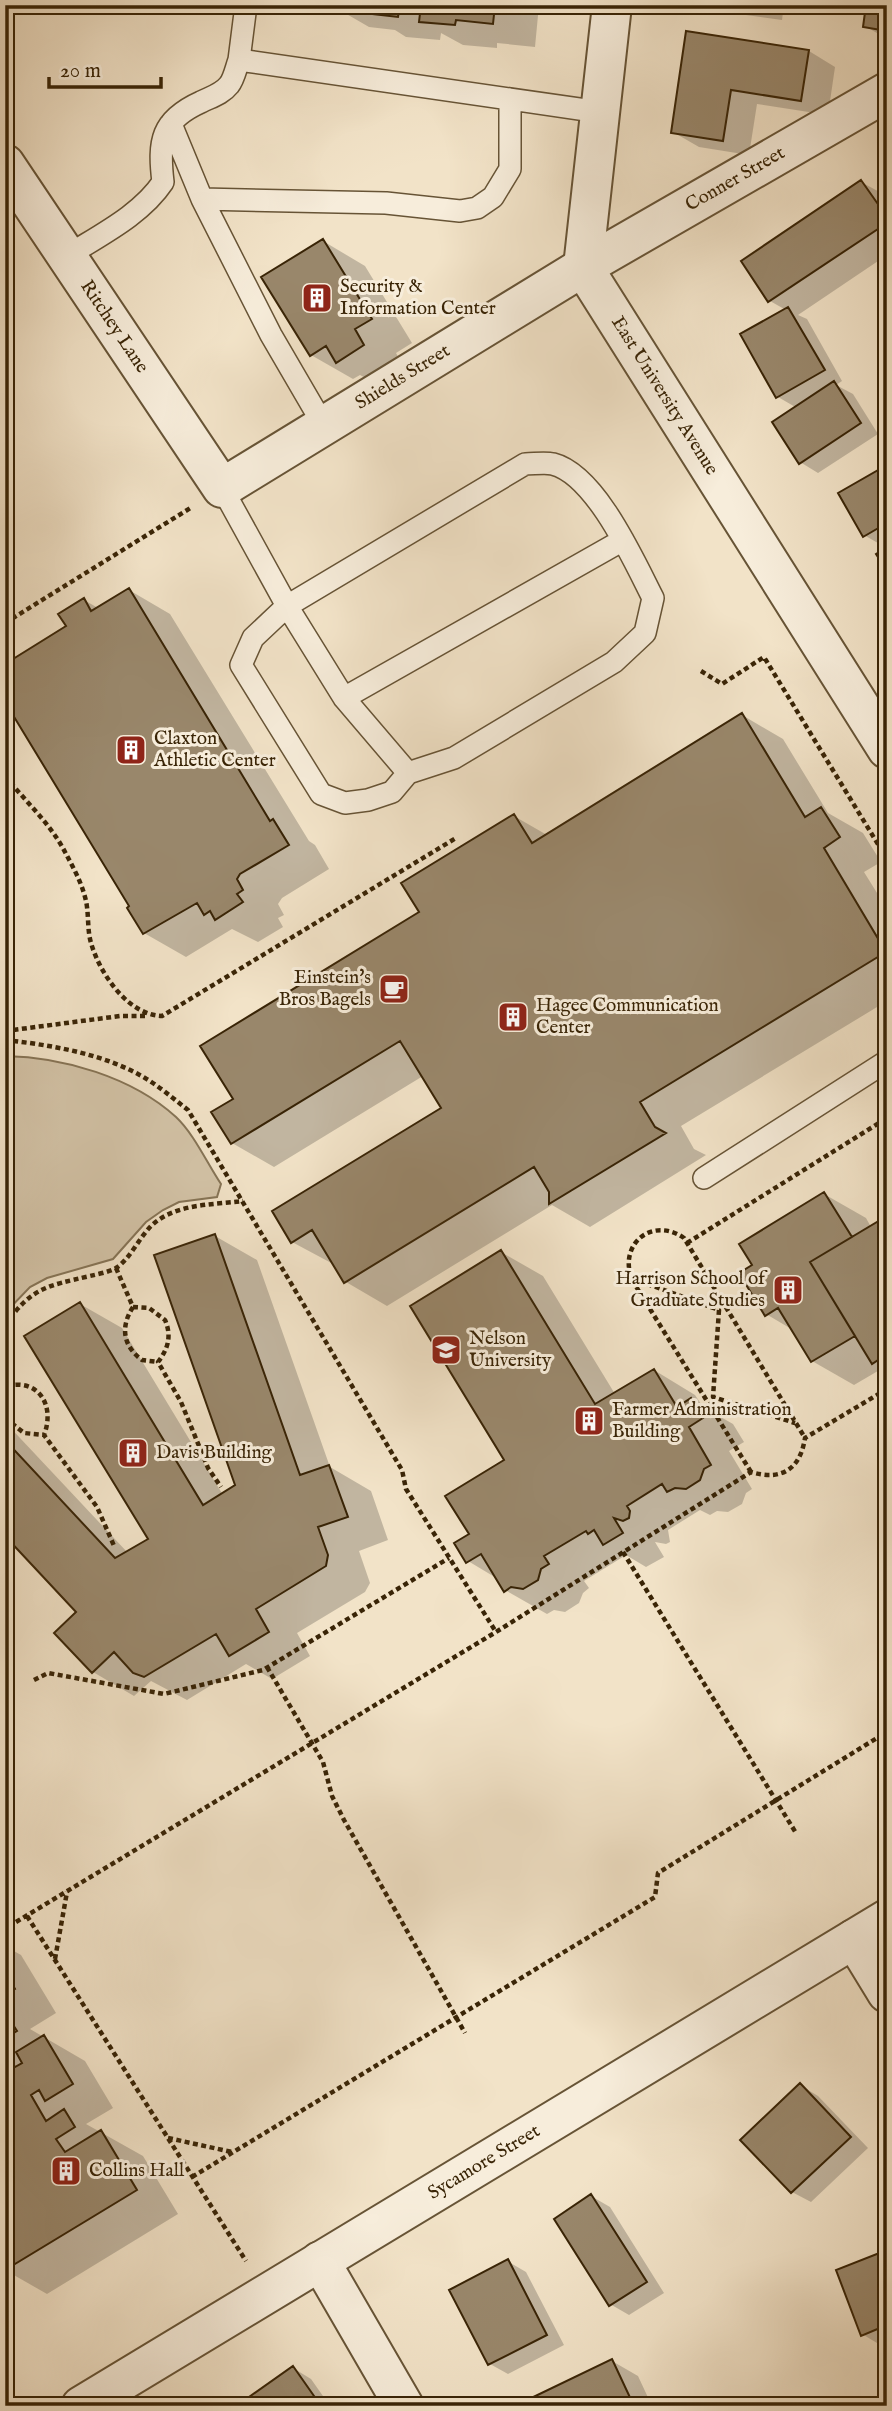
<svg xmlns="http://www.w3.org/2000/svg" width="892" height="2411" font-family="'IM FELL English',serif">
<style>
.green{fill:#d3c3a7;stroke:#867456;stroke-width:2}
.shadow{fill:#0003}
.building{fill:#99876b;stroke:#392406;stroke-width:2}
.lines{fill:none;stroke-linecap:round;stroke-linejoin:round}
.service-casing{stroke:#675436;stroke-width:24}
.minor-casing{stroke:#675436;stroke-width:42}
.tertiary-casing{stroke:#675436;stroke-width:42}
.path{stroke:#392406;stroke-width:4.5;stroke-dasharray:5 3.5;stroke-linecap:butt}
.service{stroke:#f7eddb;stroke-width:21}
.minor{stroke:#f7eddb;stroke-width:38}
.tertiary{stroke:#f7eddb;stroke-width:38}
.labels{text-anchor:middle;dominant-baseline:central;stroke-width:6;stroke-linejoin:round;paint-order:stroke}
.street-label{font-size:19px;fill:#392406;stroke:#f7eddb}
.poi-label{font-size:19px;fill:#392406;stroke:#f7eddb;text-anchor:start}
</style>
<rect width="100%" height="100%" fill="#f2e3c8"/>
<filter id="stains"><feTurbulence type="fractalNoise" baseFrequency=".00286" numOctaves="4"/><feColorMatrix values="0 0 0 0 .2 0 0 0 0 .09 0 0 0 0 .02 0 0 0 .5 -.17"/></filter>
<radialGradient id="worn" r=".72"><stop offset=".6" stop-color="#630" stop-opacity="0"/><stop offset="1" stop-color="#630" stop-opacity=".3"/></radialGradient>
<path class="green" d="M5,1056C63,1057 132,1077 176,1117C194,1134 207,1163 221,1184L217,1197L179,1202L163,1210L146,1222L113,1259L47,1278L30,1287L5,1313Z"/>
<path class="shadow" d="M331,5H539L535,47L497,43V48L463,45L441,33L440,40L406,37L395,30L369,27Z
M707,5H784L782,20L717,11Z
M887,5V39L865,26Z
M687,33L809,51L835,67L828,115L757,104L749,155L699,147L673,132Z
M861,182L887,196V255L798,315L807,319L842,381L836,385L853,394L878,434L818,473L800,462L797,408L778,397L742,335L786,310L770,301L743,261Z
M323,241L365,266L412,343L396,353L405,369L379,385L360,375L353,379L311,355Z
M887,467V543L883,546L864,535Z
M129,590L170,614L309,841L315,845L329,869L282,898L278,904L284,915L278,918L283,927L258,942L232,929L186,957L144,933L132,907L68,627L84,600L98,608Z
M742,715L783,739L828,813L863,833L881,862L864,872L887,909V1001L681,1126L694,1149L706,1155L590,1227L552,1205L387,1306L346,1282L335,1265L292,1242L443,1109L423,1076L274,1167L232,1143L235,1100L514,816L547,835Z
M824,1194L866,1218L871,1227L887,1218V1370L883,1368L854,1385L812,1361L793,1330L766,1314L754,1266Z
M215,1236L257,1260L330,1467L371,1491L388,1540L359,1551L370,1583L365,1592L297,1633L310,1656L272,1679L246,1664L187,1700L151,1681L134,1696L93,1672L79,1612L5,1533V1422L128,1553L150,1540L80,1304L122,1328L223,1495L237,1486Z
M501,1252L543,1276L615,1394L654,1370L695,1395L703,1407L733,1424L744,1442L729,1451L752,1489L746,1493L742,1504L728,1512L717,1511L710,1515L700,1510L668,1530L670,1542L666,1544L655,1542L664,1557L646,1567L626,1555L584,1581L589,1588L583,1593L579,1603L565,1612L554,1610L547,1614L505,1590L498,1579L468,1561L471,1534L507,1460Z
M5,1946L21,1955L56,2013L30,2029L85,2061L113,2108L86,2124L143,2156L178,2214L47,2294L5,2270Z
M800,2085L818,2096L868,2148L811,2202L792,2192L743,2140Z
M591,2196L610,2207L664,2293L629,2315L610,2304Z
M887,2252V2349L862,2334Z
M507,2261L526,2272L564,2345L508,2374L490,2364Z
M612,2361L638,2376L652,2406H530Z
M293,2368L311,2379L330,2406H257Z"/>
<path class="building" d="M335,5H400L398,17L364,13L363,8Z
M421,5H495L493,24L456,20L455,25L419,22Z
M866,5H887V31L863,27Z
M686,31L809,50L801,101L731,90L723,141L671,133Z
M861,180L887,217V223L768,302L741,261Z
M323,239L372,319L355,329L364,345L336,363L326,346L310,356L261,277Z
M788,307L825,370L776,398L740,334Z
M834,381L861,423L799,464L772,422Z
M887,465V523L863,537L838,493Z
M887,547V571L876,554Z
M129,588L270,821L273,819L289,845L240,874L237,879L243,890L237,894L243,902L215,920L210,911L204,915L197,903L143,934L127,908L129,906L5,702V664L66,626L58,614L84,598L91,611Z
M742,713L805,817L821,807L840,837L824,848L886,952L640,1102L655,1127L666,1133L549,1204V1192L534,1167L344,1283L312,1230L291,1243L272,1211L441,1108L400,1041L231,1144L211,1112L233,1099L200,1046L419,912L401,883L514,814L532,843Z
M824,1192L852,1237L810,1262L855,1336L811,1362L778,1308L765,1316L739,1273L752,1265L739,1244Z
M887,1216V1354L872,1364L810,1262Z
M215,1234L300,1475L329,1465L348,1517L318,1527L328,1555L326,1566L256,1609L269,1632L229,1656L216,1634L144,1677L133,1673L114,1652L92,1673L54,1633L76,1612L5,1536V1440L115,1558L148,1539L24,1336L80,1302L203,1505L235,1485L154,1255Z
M501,1250L595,1404L654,1369L677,1407L691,1398L703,1418L689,1427L711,1465L704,1469L700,1480L686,1489L675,1488L667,1492L662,1484L627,1506L630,1511L629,1518L623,1521L614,1518L623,1533L603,1545L594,1530L588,1534L586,1531L544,1556L549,1564L541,1569L538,1580L523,1589L511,1587L504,1592L481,1554L466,1563L454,1543L469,1534L445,1496L504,1460L410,1306Z
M5,1972L15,1989L5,1995Z
M6,2014L17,2031L5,2038V2014Z
M44,2035L73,2084L45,2101L39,2090L31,2095L46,2121L64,2109L75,2127L56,2139L65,2152L101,2130L137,2190L5,2270V2053L15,2067L22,2063L16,2052Z
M800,2083L851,2137L791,2193L740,2140Z
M591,2194L647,2282L609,2306L554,2219Z
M887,2250V2325L861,2336L836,2270Z
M508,2259L547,2335L488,2365L449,2290Z
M612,2359L634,2406H528L525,2401Z
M293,2366L321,2406H255L249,2397Z"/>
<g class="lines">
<g class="service-casing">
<path id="service" d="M246,5L239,60L600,112
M171,124L202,199L386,203L460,211L477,208L493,197L510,169V99
M202,199L271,335L324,426
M67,256C100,235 141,215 163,182C158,141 161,120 201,102C211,97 222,94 229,85C234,79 236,68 239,60
M222,488L287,606L344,698L408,773L454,758L614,662L645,633L653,598C634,561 596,475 553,464C545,462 534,464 525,464L287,606L253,638L241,665L321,794L345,803L368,800L392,792L408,773
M344,698L623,540
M704,1178L887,1061"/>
</g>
<g class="minor-casing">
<g id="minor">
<path id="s1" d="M5,164L222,488L583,267L887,92"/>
<path d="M854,1939L887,1993"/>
<path d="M320,2261L404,2406"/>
<path id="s2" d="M81,2406L887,1919"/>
</g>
</g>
<g class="tertiary-casing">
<g id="tertiary">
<path id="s3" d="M612,5L583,267L887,749"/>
</g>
</g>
<path class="path" d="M5,623L192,507
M701,671L722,684L764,657L887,859
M5,776C25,801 50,823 65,852C73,867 82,883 86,901C89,915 87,929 91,943C100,974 128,1015 162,1016L456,838
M5,1031L120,1016H147
M5,1040C51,1045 105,1054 145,1078C160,1087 174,1099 188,1110L402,1470L406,1489L496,1632
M687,1243L887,1118
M116,1268L133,1307L149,1308L165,1320C172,1336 168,1349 158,1362L181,1402L208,1468L221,1487
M631,1278L719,1310L713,1397L795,1423
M133,1307C120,1327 123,1346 142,1360L158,1362
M5,1325C32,1287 47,1286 90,1276C98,1274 109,1272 116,1268C130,1259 139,1238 151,1226C175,1203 213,1205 243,1201
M5,1384V1390
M7,1386C40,1378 55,1407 44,1435
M5,1418L24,1433L44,1435L97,1507L115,1548
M751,1472L632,1280C618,1244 652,1216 684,1238L805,1438
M623,1552L796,1833
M267,1667L323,1762L332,1796L344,1820L465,2033
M34,1680L48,1673L164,1694L263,1670L449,1558
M27,1916L246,2261
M16,1922L496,1632L751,1472C781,1481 800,1470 805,1438L887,1389
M55,1959L67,1892
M168,2138L232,2152
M192,2177L655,1897L658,1873L877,1738L887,1743"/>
<use href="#service" class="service"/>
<use href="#minor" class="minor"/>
<use href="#tertiary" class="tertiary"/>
</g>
<defs>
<g id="building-square" transform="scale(1.575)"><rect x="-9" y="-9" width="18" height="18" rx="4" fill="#8f2418" stroke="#f7eddb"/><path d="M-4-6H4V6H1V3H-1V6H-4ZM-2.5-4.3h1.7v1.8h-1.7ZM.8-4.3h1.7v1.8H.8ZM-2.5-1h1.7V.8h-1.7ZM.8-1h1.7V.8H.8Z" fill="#fff"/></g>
<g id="cafe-square" transform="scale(1.575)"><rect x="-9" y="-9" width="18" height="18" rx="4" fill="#8f2418" stroke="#f7eddb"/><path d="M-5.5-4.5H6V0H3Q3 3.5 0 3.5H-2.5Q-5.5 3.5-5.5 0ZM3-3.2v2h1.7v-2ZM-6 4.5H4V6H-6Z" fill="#fff"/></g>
<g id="university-square" transform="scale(1.575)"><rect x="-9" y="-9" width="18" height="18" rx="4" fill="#8f2418" stroke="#f7eddb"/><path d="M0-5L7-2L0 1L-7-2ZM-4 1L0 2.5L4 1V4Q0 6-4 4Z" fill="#fff"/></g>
</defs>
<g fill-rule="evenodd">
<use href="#building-square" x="317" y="298"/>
<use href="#building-square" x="131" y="750"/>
<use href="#cafe-square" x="394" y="989"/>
<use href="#building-square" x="513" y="1017"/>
<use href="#building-square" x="788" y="1290"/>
<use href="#university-square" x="446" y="1350"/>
<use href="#building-square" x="589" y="1421"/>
<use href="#building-square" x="133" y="1453"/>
<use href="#building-square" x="66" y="2171"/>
</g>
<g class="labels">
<g class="street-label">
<text stroke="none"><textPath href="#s1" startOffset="989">Conner Street</textPath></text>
<text stroke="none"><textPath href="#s1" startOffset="196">Ritchey Lane</textPath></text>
<text stroke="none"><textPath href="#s1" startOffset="602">Shields Street</textPath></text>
<text stroke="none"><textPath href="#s3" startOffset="416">East University Avenue</textPath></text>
<text stroke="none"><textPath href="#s2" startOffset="471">Sycamore Street</textPath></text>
</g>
<g class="poi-label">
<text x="340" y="287">Security &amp;<tspan x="340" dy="22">Information Center</tspan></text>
<text x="154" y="739">Claxton<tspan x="154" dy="22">Athletic Center</tspan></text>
<text x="371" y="978" text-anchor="end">Einstein's<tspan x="371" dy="22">Bros Bagels</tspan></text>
<text x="536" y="1006">Hagee Communication<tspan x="536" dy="22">Center</tspan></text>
<text x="765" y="1279" text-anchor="end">Harrison School of<tspan x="765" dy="22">Graduate Studies</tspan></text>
<text x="469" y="1339">Nelson<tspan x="469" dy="22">University</tspan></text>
<text x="612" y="1410">Farmer Administration<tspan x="612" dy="22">Building</tspan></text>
<text x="156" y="1453">Davis Building</text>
<text x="89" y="2171">Collins Hall</text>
</g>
</g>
<rect width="892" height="2411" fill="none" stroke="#f2e3c8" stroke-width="28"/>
<rect x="7" y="7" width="878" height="2397" fill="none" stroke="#392406" stroke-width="3.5"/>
<rect x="14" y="14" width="864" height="2383" fill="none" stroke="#392406" stroke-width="2"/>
<path d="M49 77v10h112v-10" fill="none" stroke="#392406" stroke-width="3.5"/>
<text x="60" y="77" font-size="21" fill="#392406" stroke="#f7eddb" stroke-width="5" paint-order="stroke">20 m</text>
<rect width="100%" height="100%" filter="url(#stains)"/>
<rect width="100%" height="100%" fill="url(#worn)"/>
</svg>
